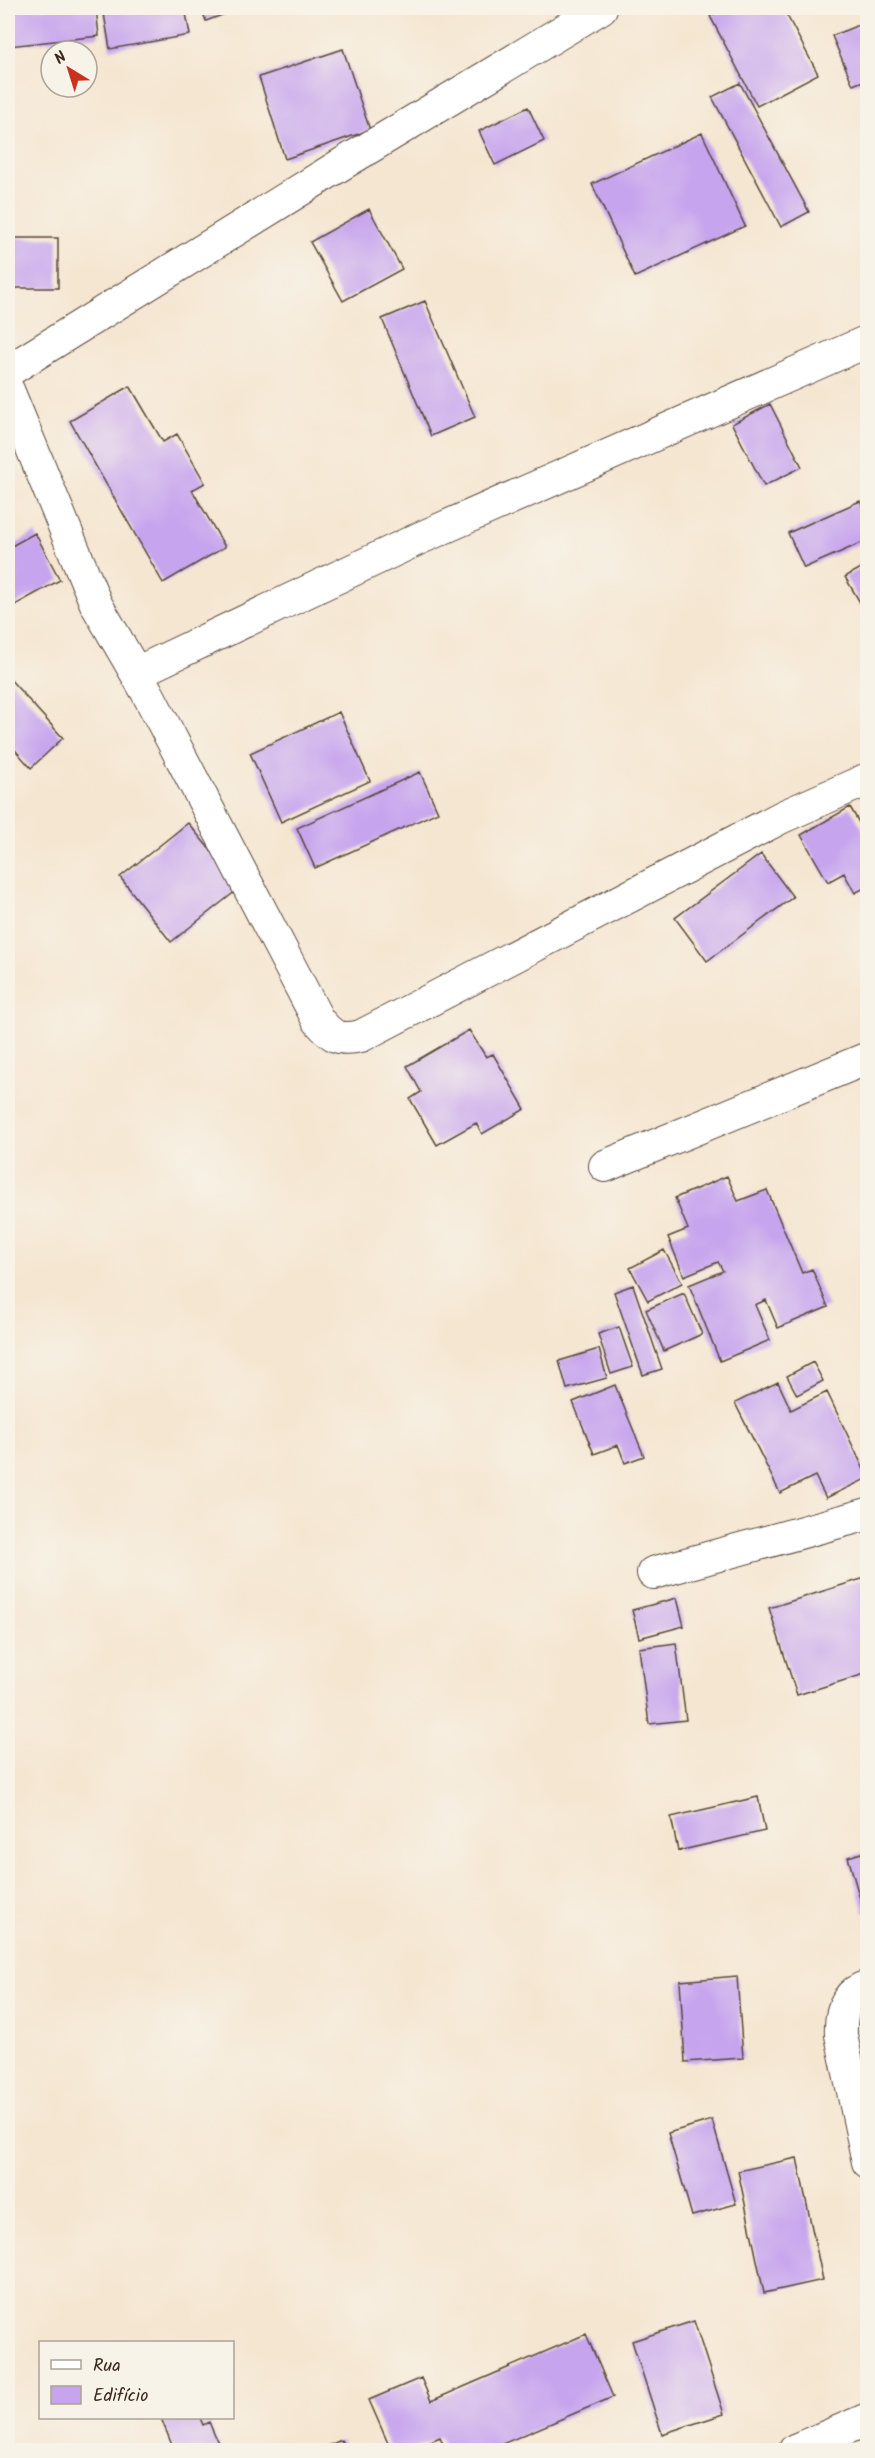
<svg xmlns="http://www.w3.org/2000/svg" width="875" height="2458" font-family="Kalam,sans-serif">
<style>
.building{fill:#c7a5ee}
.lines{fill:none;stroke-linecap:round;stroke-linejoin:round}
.minor-casing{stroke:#574639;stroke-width:34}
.minor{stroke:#fff;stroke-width:32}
</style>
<rect width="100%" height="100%" fill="#f7f3e8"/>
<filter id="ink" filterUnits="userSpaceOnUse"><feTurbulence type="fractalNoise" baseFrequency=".0167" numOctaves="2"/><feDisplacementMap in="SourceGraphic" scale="12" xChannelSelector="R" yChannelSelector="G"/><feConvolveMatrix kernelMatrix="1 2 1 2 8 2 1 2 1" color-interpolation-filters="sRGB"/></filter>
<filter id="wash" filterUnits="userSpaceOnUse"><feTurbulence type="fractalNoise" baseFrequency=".008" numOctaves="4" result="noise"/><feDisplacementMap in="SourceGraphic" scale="24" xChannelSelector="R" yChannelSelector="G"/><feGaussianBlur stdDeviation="1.35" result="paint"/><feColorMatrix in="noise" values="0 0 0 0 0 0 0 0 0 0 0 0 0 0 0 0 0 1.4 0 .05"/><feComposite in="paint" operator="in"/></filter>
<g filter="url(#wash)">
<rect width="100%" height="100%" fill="#f5e6d1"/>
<g id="blocks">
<path class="building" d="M8,8H96L99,36L9,46Z
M103,8H185L190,35L110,49Z
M201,8H241L206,21Z
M727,8H783L818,74L757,106L710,16Z
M868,21V79L853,85L832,36Z
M343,49L370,130L285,159L259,77Z
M740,83L809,212L781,227L712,97Z
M528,107L544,141L495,165L479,131Z
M702,133L745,226L635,277L592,184Z
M369,209L402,269L343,301L310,242Z
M8,238H58V288H8Z
M425,301L475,417L431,436L382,319Z
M130,386L163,442L177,434L205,483L192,490L225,547L163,583L70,421Z
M770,404L802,467L764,486L732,424Z
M860,501L868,520V540L804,568L788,533Z
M35,533L60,580L8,609V548Z
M868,564V616L845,577Z
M8,677L63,738L31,768L8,742Z
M339,712L370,781L281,822L250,753Z
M420,772L438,812L315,868L297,828Z
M850,807L868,838V886L855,893L844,873L828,882L801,835Z
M188,823L241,887L171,942L120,877Z
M761,854L793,897L707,961L675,918Z
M469,1030L486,1057L493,1054L525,1109L482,1134L476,1123L437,1145L410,1099L421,1092L407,1066Z
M727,1176L738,1201L767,1190L802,1273L812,1269L828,1307L778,1328L766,1300L755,1305L770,1340L720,1361L689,1285L723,1271L718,1262L684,1276L668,1237L688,1229L675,1198Z
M664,1250L682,1283L648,1301L630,1268Z
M633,1285L662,1369L643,1375L614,1292Z
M684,1293L702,1334L664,1351L646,1310Z
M619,1327L633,1367L611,1374L598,1334Z
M599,1349L607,1378L567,1389L559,1361Z
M813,1362L823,1381L797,1395L787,1376Z
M778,1382L791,1410L827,1392L868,1478L826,1498L815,1476L780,1493L735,1403Z
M615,1385L644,1456L625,1463L618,1445L594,1454L573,1402Z
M868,1577V1673L797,1695L769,1608Z
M677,1598L684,1626L639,1638L632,1610Z
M676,1643L686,1720L649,1724L639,1648Z
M758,1797L765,1831L678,1851L671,1817Z
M868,1851V1912L864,1913L848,1857Z
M737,1976L743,2058L685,2062L680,1981Z
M712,2120L736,2204L692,2216L668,2133Z
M797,2158L823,2280L764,2293L738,2171Z
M694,2321L724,2414L662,2434L632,2341Z
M586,2334L613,2397L488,2450H446L440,2437L410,2450H391L369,2400L421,2378L431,2401Z
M161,2418H200L203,2425L209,2422L221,2450H174Z
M341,2440L346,2450H319Z"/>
</g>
</g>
<g filter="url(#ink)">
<use href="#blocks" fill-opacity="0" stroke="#574639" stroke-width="1.5"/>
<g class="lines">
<g class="minor-casing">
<path id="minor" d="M8,371L342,164L601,8
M8,390L96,604L147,692L318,1020C332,1037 339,1041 361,1036L782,817L868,779
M136,673L418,539L868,341
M605,1166L868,1058
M653,1573L868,1514
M868,1986C844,1993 840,2014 841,2035L868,2162
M795,2450L868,2419"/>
</g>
<use href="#minor" class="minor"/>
</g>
</g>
<rect width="875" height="2458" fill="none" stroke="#f7f3e8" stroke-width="30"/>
<rect x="39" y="2341" width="195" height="78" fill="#f7f3e8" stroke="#aca397" stroke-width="1.5"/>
<rect x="51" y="2360" width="30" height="9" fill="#ffffff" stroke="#aca397" stroke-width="1.5"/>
<text x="93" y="2371" font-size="18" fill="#3b2a1e">Rua</text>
<rect x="51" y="2386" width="30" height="18" fill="#c7a5ee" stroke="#aca397" stroke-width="1.5"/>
<text x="93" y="2401" font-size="18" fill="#3b2a1e">Edifício</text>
<g transform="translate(69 69) rotate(322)"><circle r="28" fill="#f7f3e8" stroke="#aca397" stroke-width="1.5"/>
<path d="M0-4.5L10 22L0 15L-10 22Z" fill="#c8321e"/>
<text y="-9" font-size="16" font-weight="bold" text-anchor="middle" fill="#3b2a1e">N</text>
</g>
</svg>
